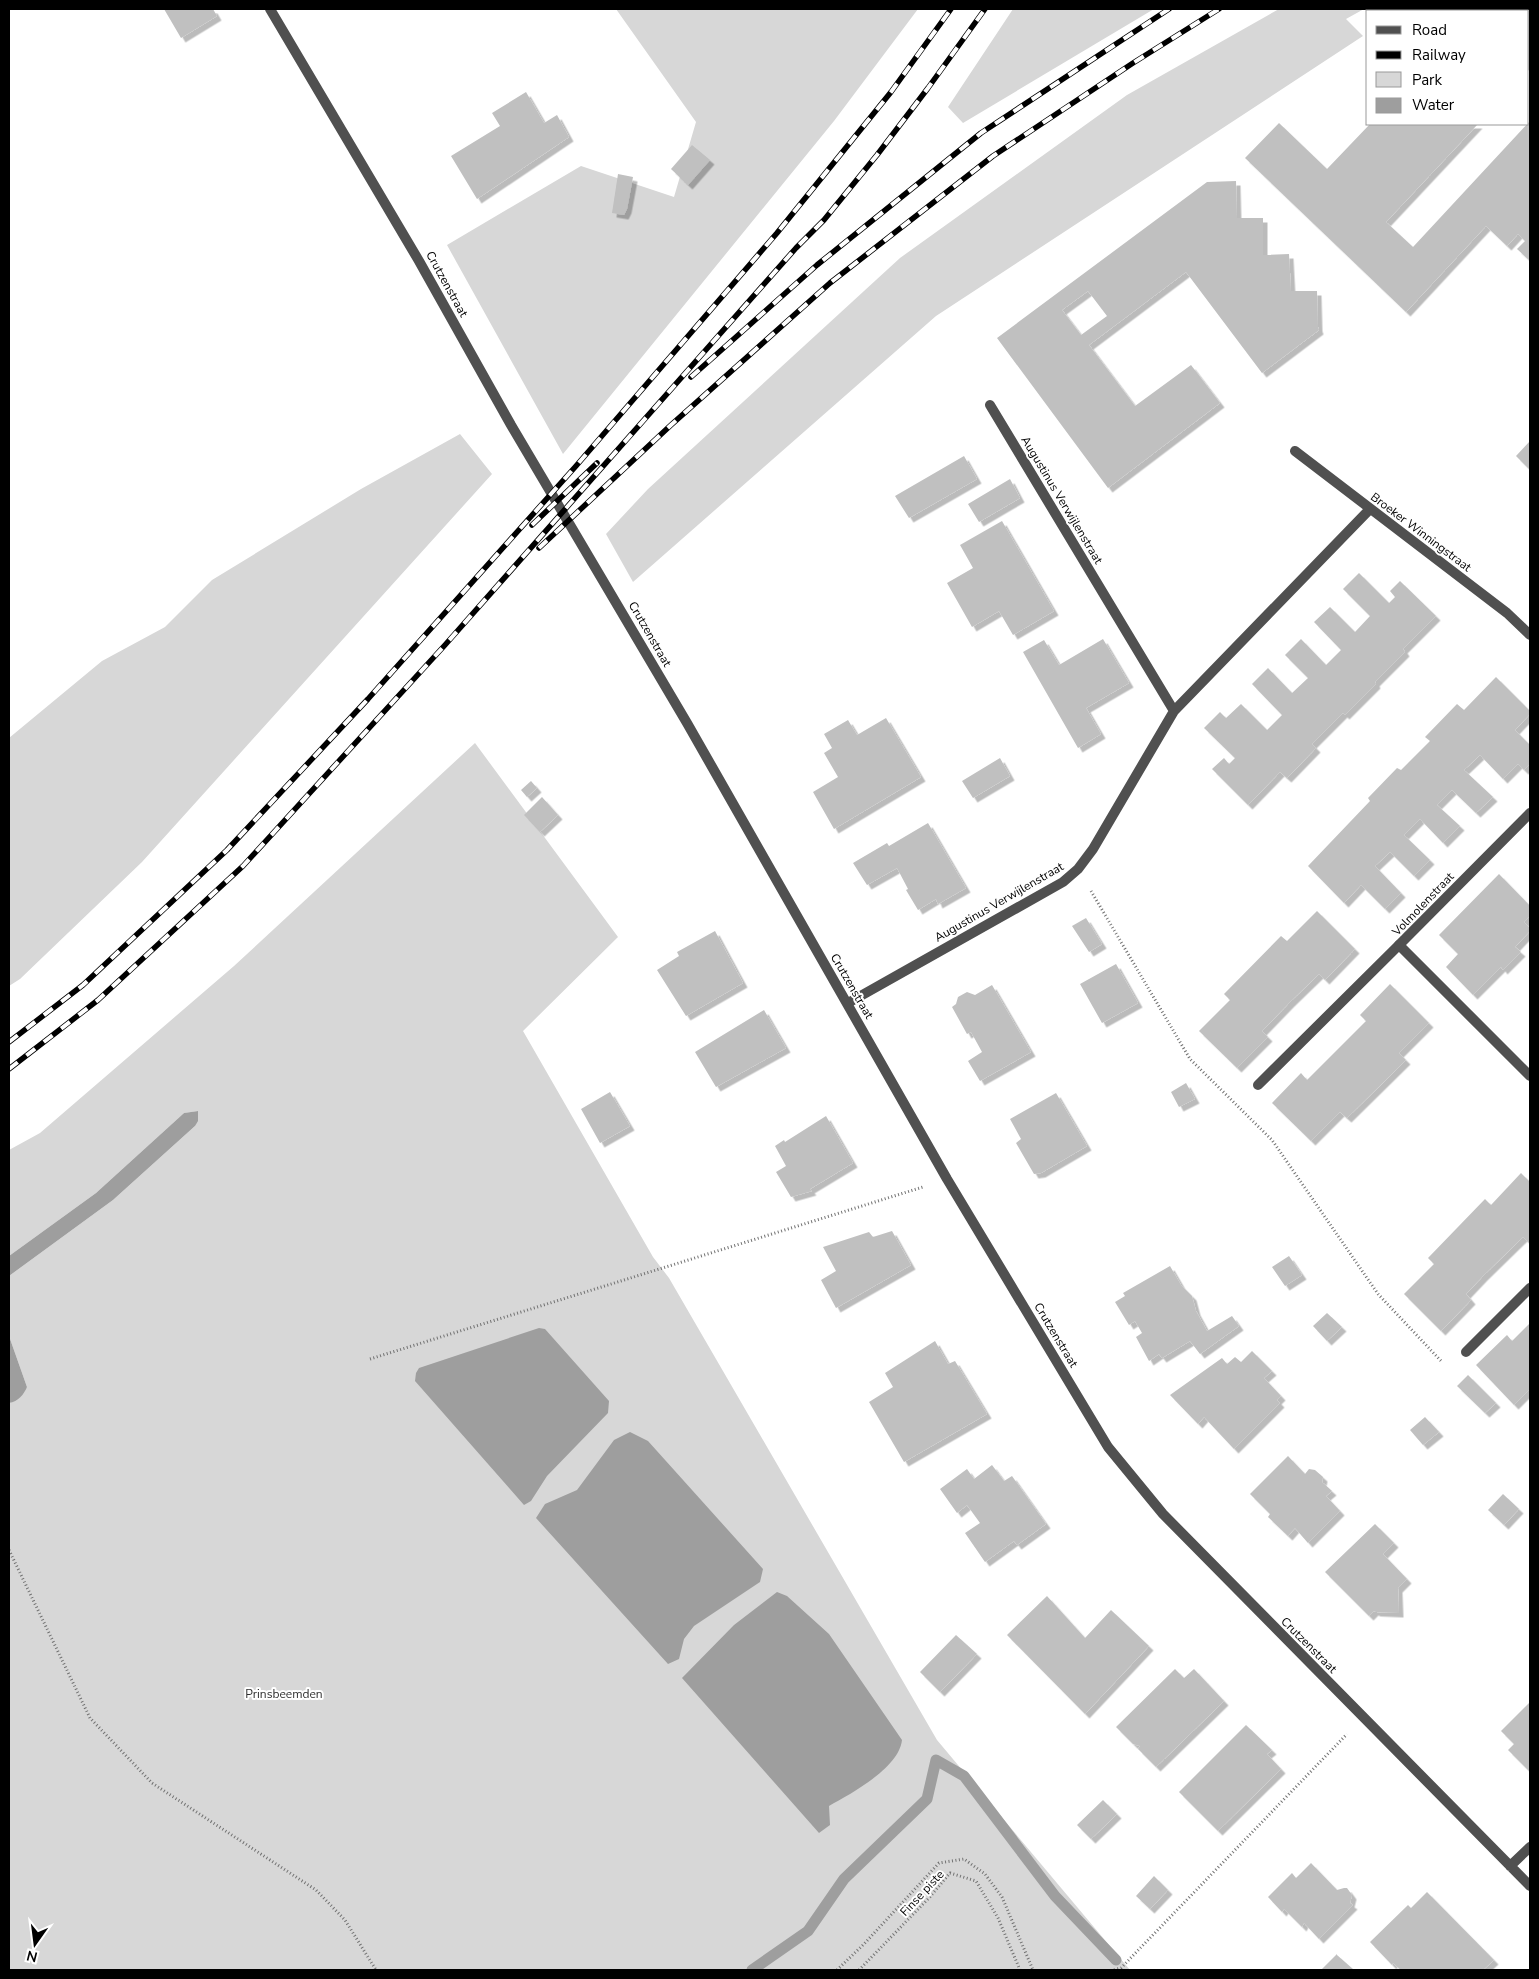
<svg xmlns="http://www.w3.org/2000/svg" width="1539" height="1979" font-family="'Nunito Sans',sans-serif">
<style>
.green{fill:#d7d7d7}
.water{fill:#9e9e9e}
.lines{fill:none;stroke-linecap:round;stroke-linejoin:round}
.stream{stroke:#9e9e9e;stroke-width:11}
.building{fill:#c0c0c0;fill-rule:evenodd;filter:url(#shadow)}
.path{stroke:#727272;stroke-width:3;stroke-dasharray:1 2.5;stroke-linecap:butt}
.service{stroke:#505050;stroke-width:10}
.minor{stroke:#505050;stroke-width:10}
.rail-casing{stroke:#000;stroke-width:5.5}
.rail{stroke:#fff;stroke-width:4;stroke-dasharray:11;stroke-linecap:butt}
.labels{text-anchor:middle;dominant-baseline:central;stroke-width:4;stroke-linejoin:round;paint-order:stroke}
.street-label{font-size:12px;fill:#000;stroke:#fff}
.park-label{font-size:12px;fill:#2e2e2e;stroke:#fff}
</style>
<defs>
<filter id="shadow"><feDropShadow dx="4.5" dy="4.5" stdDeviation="0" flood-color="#0004"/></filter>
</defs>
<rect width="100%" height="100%" fill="#fff"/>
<path class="green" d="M616,9H918L834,121L563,454L447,245L581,166L674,197L696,122Z
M1013,9H1154L963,123L948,107Z
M1279,9H1364L1346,19L1363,36L936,316L633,582L606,534L648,489L900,258L1127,95Z
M460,434L492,474L142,862L20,979L9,986V738L102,661L165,627L212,580L361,489Z
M475,743L618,937L523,1031L653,1257L669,1278L937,1740L1130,1970H9V1403L12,1402L27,1387L9,1336V1276L113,1200L195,1126L198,1111L184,1113L96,1193L9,1256V1150L40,1133L234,966Z"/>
<path class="water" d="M198,1111V1121L195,1126L113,1200L9,1276V1256L96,1193L184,1113Z
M539,1328L545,1329L609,1401L608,1413L547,1476L531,1501L524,1505L415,1381L416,1373L419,1368Z
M9,1336L27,1387C24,1394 18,1402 9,1403Z
M630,1432L648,1441L763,1569L760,1582L694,1626L684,1639L679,1659L668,1664L536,1518L545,1504L577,1490L614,1440Z
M777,1592L787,1596L829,1634L902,1740C899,1768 852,1793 829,1806L830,1825L819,1833L682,1678L734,1625Z"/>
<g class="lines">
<path class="stream" d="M752,1970L808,1931L844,1879L927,1799L936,1760L964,1776L1055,1896L1116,1960"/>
</g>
<path class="building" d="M164,9H213L217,16L181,38Z
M1385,9H1448L1450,11H1381Z
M1506,9H1530V68L1528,71V11H1504Z
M526,92L544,123L557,115L569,137L477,199L451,156L500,126L492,113Z
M1530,121V259L1529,260L1517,249L1525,241L1518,234L1507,246L1486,226L1406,312L1245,158L1279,123L1327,169L1370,124H1478L1386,222L1413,247Z
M692,145L710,160L688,185L671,169Z
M618,174L633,177L627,209L624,215L612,213Z
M1236,181L1237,218H1263V255L1289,254L1291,291H1317L1318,327L1319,330L1262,373L1186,272L1089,345L1135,406L1191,365L1220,403L1108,488L997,338L1207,182ZM1088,291L1107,316L1081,335L1062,310Z
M1530,441V470L1516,456Z
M964,456L977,479L909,518L895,496Z
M1010,479L1020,498L979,522L968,504Z
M1002,521L1054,611L1013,635L999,611L972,627L947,583L973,568L960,545Z
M1359,573L1389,603L1395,597L1390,591L1400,581L1436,616L1403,649L1405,652L1375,682L1376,684L1345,715L1343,713L1312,744L1316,748L1287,778L1280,772L1248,805L1212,769L1224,758L1229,764L1235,758L1204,728L1220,712L1226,718L1241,704L1267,730L1282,715L1252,684L1268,668L1292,693L1308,678L1285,655L1301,639L1326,665L1341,650L1314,622L1330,607L1355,632L1370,616L1343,589Z
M1103,639L1129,683L1086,708L1101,734L1078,748L1023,652L1044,640L1059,665Z
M1496,677L1530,711V714L1515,730L1530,745V764L1524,770L1518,764L1503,779L1480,755L1464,770L1493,797L1476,813L1452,790L1437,805L1460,826L1443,843L1420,819L1404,835L1430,860L1414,876L1390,852L1375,866L1401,893L1385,909L1361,885L1344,903L1308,866L1370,801L1368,798L1397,768L1401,770L1430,741L1425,737L1457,704L1464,710Z
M886,718L921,777L834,829L813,792L838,777L824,753L832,748L824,734L848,720L857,735Z
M1000,758L1010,776L973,798L962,781Z
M531,781L537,788L527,797L521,790Z
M542,797L558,815L540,832L524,815Z
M928,823L966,888L938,904L936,899L918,910L906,890L908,889L897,868L867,885L853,863L887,843L889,846Z
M1499,874L1530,906V916L1524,922L1530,928V931L1515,947L1521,952L1503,970L1501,967L1473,995L1446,967L1458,954L1439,935Z
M1317,911L1355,949L1325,980L1319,974L1290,1002L1262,1031L1268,1037L1237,1068L1199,1031L1230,1000L1224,994L1281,936L1287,941Z
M1086,918L1102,944L1089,952L1072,926Z
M715,931L743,983L686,1016L657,970L679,956L677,952Z
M1116,964L1138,1003L1102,1023L1080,984Z
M1390,984L1429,1023L1399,1053L1406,1060L1347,1118L1340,1112L1311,1141L1272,1103L1301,1073L1307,1080L1366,1021L1360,1015Z
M992,985L1031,1052L980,1081L968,1061L982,1052L971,1032L967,1034L952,1007L956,1004L958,997L967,992L975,995Z
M764,1010L786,1048L716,1087L695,1052Z
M1186,1083L1195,1099L1179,1107L1171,1092Z
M610,1092L630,1126L600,1143L581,1109Z
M1056,1093L1087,1146L1041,1173L1034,1174L1016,1143L1021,1139L1010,1119Z
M826,1116L853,1163L810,1189L812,1191L791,1197L776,1172L786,1166L775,1146L784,1140L785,1142Z
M1521,1173L1530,1182V1242L1529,1243L1523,1237L1483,1276L1466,1294L1471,1300L1441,1331L1404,1294L1434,1264L1428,1258L1485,1199L1491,1205Z
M892,1231L911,1265L836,1308L821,1280L836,1271L823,1247L869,1232L873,1237Z
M1289,1256L1302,1275L1285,1286L1272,1267Z
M1170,1266L1181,1285L1192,1296L1196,1311L1207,1331L1232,1316L1239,1326L1200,1354L1190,1341L1162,1358L1159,1354L1149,1361L1136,1337L1142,1333L1135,1321L1129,1325L1115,1302L1125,1296L1123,1293Z
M1327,1313L1342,1327L1327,1341L1313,1326Z
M1530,1323V1389L1514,1405L1476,1365L1507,1335L1512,1341Z
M935,1341L948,1364L955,1361L987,1414L904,1462L869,1402L893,1387L885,1373Z
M1252,1351L1272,1371L1264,1378L1281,1396L1277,1400L1280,1403L1234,1449L1204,1417L1198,1424L1170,1395L1222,1358L1227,1364L1235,1357L1241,1362Z
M1468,1375L1496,1403L1485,1413L1457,1386Z
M1425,1417L1439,1432L1423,1445L1410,1430Z
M1288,1456L1305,1474L1309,1469L1315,1470L1323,1477L1322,1482L1332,1491L1326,1496L1340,1511L1308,1543L1295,1528L1288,1536L1268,1517L1270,1514L1250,1494Z
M992,1465L1004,1481L1012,1476L1046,1524L1017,1545L1014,1541L985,1562L965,1533L980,1523L967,1505L957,1513L940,1489L967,1469L974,1479Z
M1503,1494L1519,1509L1504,1525L1488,1510Z
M1375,1524L1394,1543L1383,1554L1407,1579L1398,1588L1399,1613L1376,1612L1374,1611L1369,1616L1325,1572Z
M1047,1596L1085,1638L1111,1610L1149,1646L1085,1714L1007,1635Z
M956,1635L977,1654L940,1692L920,1672Z
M1175,1669L1184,1678L1194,1669L1224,1701L1156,1767L1138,1749L1140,1746L1133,1744L1116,1727Z
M1530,1702V1772L1508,1750L1514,1744L1501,1731Z
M1246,1725L1272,1750L1267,1754L1281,1769L1218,1831L1179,1792Z
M1103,1800L1117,1814L1091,1839L1077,1825Z
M1311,1863L1337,1890L1344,1888H1347L1352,1895L1350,1903L1353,1905L1319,1939L1304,1923L1302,1927L1284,1909L1282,1912L1268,1897L1292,1873L1296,1878Z
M1154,1876L1168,1890L1150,1909L1136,1896Z
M1427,1892L1494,1960L1483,1970H1401L1393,1963L1392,1965L1370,1942L1408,1905L1411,1908Z
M1337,1954V1955L1354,1970H1321Z"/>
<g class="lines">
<path class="path" d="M1091,891L1190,1059L1272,1140L1378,1294L1442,1362
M370,1359L923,1187
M9,1550L90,1718L152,1783L316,1890L345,1920L376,1970
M837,1970L864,1944L939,1863L964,1859L985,1874L1002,1897L1033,1970
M859,1970L929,1898L950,1873L976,1881L998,1918L1020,1970
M1114,1970L1121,1968L1347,1734"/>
<path class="service" d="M1258,1085L1399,945
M1466,1352L1530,1288"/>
<path class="minor" d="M270,9L419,261L511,425L687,723L947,1179L1108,1447L1163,1514L1530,1886
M990,405L1174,711
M1295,451L1507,613L1530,635
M1530,813L1399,945L1530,1076
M848,1003L1063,882L1078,869L1093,849L1174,711L1370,509
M1510,1866L1530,1847"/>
<g class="rail-casing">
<path id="rail" d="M691,377L817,265L981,133L1169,9
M532,525L597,463
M539,548L671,425L830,283L993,156L1133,63L1219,9
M9,1042L83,985L227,850L368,699L576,466L777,233L891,92L951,9
M9,1069L98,1000L243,866L445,645L796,248L824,220L877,155L928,88L985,9"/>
</g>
<use href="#rail" class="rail"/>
</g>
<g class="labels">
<g class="street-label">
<text transform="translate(447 284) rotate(61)">Crutzenstraat</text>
<text transform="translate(1062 500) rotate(59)">Augustinus Verwijlenstraat</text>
<text transform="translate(1421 532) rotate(37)">Broeker Winningstraat</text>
<text transform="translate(650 634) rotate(60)">Crutzenstraat</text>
<text transform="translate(999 902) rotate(-30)">Augustinus Verwijlenstraat</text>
<text transform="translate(1423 904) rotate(-46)">Volmolenstraat</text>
<text transform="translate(852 986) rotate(60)">Crutzenstraat</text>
<text transform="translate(1056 1335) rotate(59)">Crutzenstraat</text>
<text transform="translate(1309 1645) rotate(45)">Crutzenstraat</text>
<text transform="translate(922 1893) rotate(-47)">Finse piste</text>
</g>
<g class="park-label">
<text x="284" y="1694">Prinsbeemden</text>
</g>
</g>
<rect width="1539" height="1979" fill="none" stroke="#000000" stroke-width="20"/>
<rect x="1366" y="10" width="162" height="115" fill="#ffffff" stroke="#999999"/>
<rect x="1376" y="26" width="25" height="8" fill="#505050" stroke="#999999"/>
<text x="1412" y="35" font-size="15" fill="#000000">Road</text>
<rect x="1376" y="51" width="25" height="8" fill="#000000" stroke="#999999"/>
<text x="1412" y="60" font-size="15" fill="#000000">Railway</text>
<rect x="1376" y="72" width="25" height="15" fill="#d7d7d7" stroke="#999999"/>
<text x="1412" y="85" font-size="15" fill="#000000">Park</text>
<rect x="1376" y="98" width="25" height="15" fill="#9e9e9e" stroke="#999999"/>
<text x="1412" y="110" font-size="15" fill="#000000">Water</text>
<g transform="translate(35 1944) rotate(194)" stroke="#ffffff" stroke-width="4" paint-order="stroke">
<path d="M0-4L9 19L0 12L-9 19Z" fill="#000000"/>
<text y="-8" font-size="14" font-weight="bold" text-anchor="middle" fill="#000000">N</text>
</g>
</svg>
